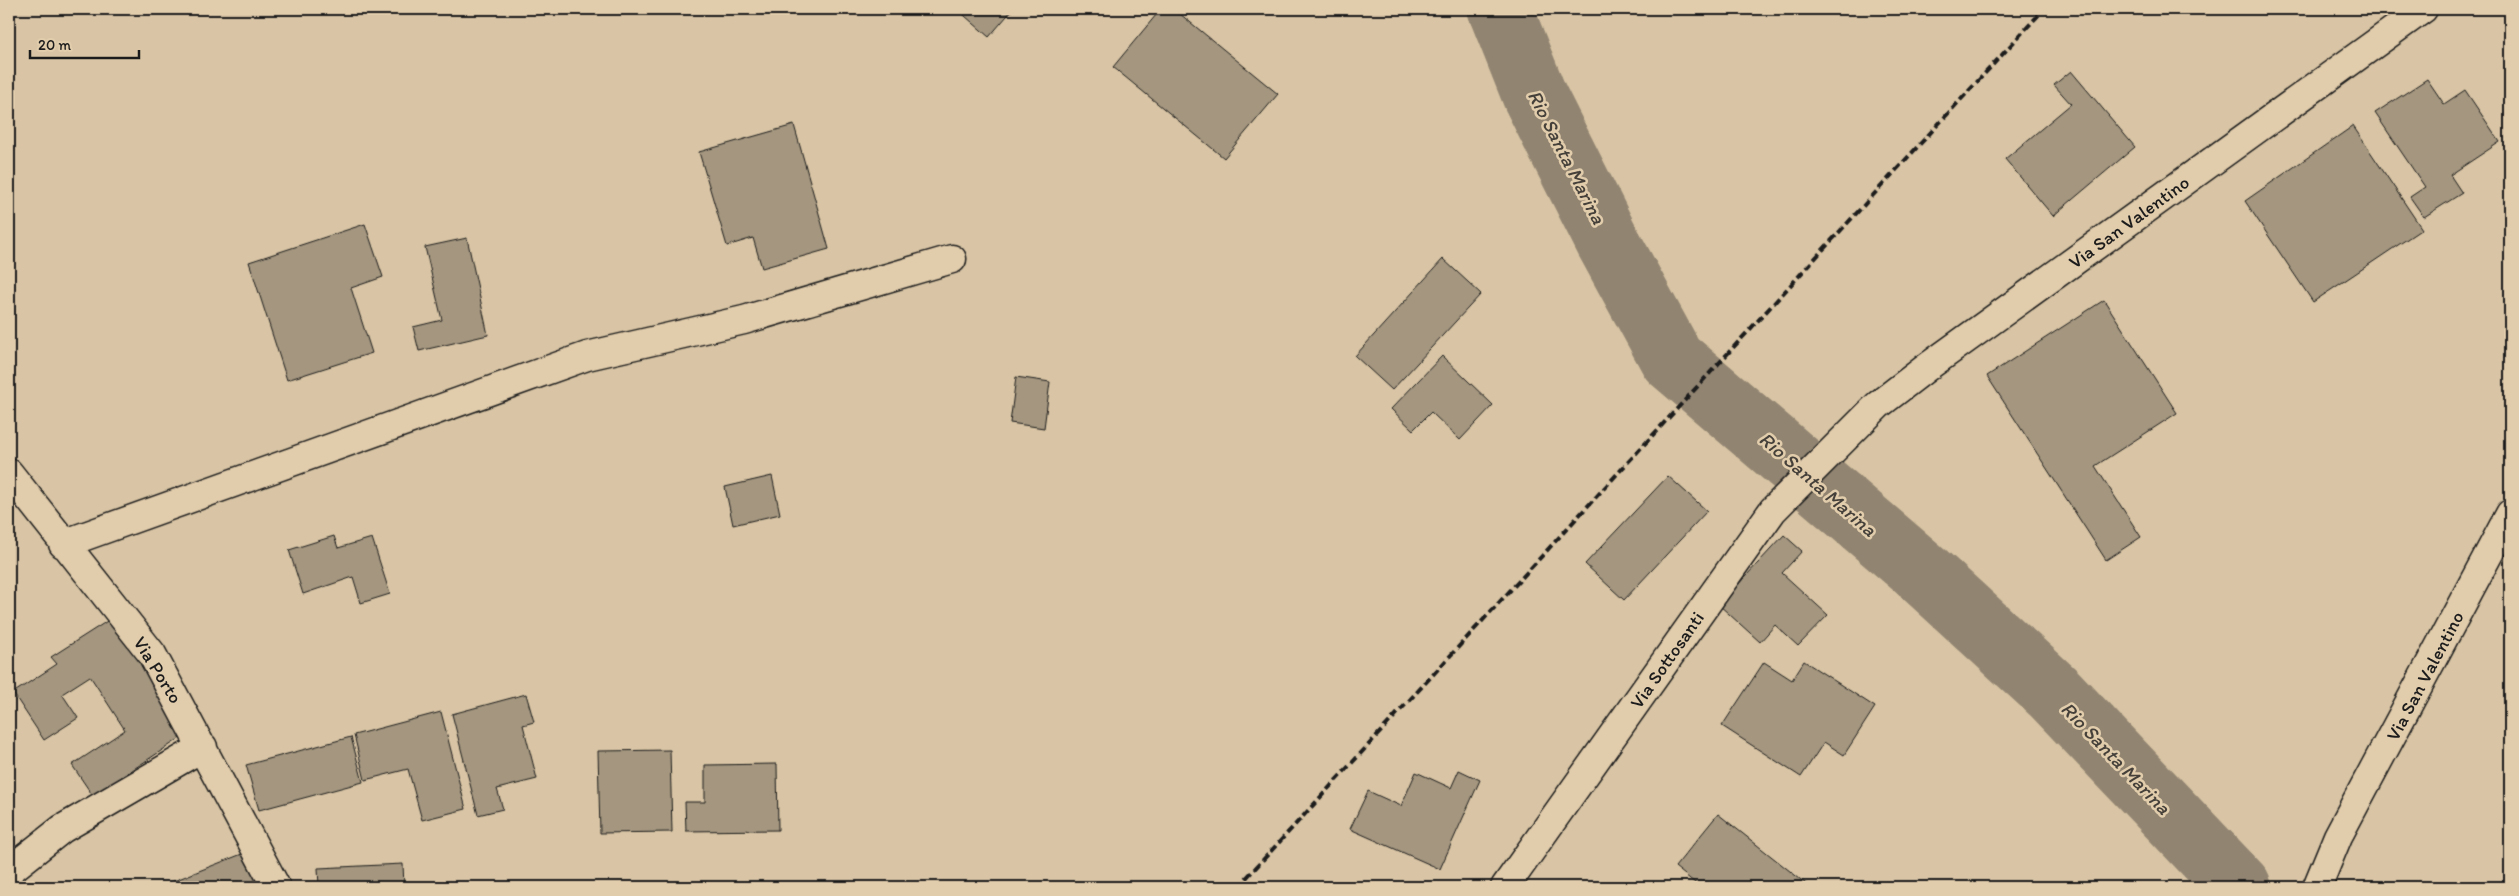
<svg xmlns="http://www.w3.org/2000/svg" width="2519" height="896" font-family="Itim,sans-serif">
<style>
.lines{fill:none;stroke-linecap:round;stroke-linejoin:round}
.river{stroke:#918471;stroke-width:65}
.building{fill:#a4967f;stroke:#1c1c1c}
.street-casing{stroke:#1c1c1c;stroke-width:31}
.secondary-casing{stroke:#1c1c1c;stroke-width:31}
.street{stroke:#e1ccab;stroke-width:28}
.secondary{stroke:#e1ccab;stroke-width:28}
.rail{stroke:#1c1c1c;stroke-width:4;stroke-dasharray:8 4;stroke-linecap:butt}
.labels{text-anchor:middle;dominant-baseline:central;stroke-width:5;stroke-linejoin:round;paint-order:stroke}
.street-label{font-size:19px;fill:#1c1c1c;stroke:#e1ccab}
.water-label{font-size:20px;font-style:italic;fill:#45403a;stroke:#e1ccab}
</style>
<rect width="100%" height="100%" fill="#d9c5a5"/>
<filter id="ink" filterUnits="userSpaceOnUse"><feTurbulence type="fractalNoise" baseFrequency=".02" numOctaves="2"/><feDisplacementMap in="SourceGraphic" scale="10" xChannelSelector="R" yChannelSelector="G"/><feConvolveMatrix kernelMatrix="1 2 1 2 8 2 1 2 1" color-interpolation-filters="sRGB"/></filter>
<g filter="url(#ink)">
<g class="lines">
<path class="river" d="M1500,9L1535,97L1607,240L1672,359L1922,572L2054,693L2239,887"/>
</g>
<path class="building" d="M957,9H1013L989,37Z
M1161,9H1174L1278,94L1224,158L1113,67Z
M2071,71L2135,147L2053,216L2005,159L2071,104L2054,85Z
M2427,79L2444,104L2465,90L2500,142L2450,175L2462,193L2424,217L2410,197L2425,187L2375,113Z
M794,125L829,249L762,268L753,238L727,246L699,152Z
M2353,126L2422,229L2313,302L2245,201Z
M365,224L383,277L351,288L372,353L287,380L249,262Z
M467,238L488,335L419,351L413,327L442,320L425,247Z
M1443,259L1481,294L1392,390L1355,356Z
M2104,300L2177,413L2095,466L2141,537L2106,560L1987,376Z
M1442,356L1493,405L1460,440L1431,412L1413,430L1391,409Z
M1016,377L1050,382L1044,428L1010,423Z
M772,476L780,514L733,525L725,487Z
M1668,476L1707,511L1624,600L1585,564Z
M1784,535L1802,551L1782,573L1828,615L1798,646L1775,625L1760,642L1719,605Z
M334,536L338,548L372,538L390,594L361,603L353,577L303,594L289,550Z
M112,618L188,733L93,796L72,765L125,730L90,676L62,694L78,718L44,740L13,693L57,664L51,657Z
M1804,661L1875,707L1844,755L1824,742L1801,777L1722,726L1764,662L1792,680Z
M526,694L534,722L523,725L537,779L497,789L503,809L478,815L452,714Z
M441,712L466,809L422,820L408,769L365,780L354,735Z
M351,737L363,782L259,810L246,765Z
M670,750L672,832L600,833L598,751Z
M777,764L778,830L686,831L685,802H705V765Z
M1459,770L1480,780L1440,869L1350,829L1368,791L1401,806L1416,772L1451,788Z
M1718,814L1810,887H1700L1675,867Z
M252,850L267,887H173L171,882Z
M403,864L404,887H319L318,868Z"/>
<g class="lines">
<g class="street-casing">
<path id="street" d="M9,473L152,654L276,887
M63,544L587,356L744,320L952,259
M9,871L62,829L203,747
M1505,887L1773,510L1878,405L1926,368L2423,9"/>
</g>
<g class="secondary-casing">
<path id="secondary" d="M2317,887L2338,836L2510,514"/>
</g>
<use href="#street" class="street"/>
<use href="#secondary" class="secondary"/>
<path class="rail" d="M1238,887L2044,9"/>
</g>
</g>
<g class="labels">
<g class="street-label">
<text transform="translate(2129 222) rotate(-36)">Via San Valentino</text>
<text transform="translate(1667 660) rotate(-55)">Via Sottosanti</text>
<text transform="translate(158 670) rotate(58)">Via Porto</text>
<text transform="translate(2425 676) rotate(-62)">Via San Valentino</text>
</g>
<g class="water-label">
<text transform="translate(1567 157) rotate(63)">Rio Santa Marina</text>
<text transform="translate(1818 484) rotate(41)">Rio Santa Marina</text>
<text transform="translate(2116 758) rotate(46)">Rio Santa Marina</text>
</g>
</g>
<rect width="2519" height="896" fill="none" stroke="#e1ccab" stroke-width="30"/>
<rect x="15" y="15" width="2489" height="866" fill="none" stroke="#1c1c1c" stroke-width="2" filter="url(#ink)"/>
<path d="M30 50v8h109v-8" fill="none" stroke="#1c1c1c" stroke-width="2.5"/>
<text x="38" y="50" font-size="15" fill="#1c1c1c" stroke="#e1ccab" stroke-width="4" paint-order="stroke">20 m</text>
</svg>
